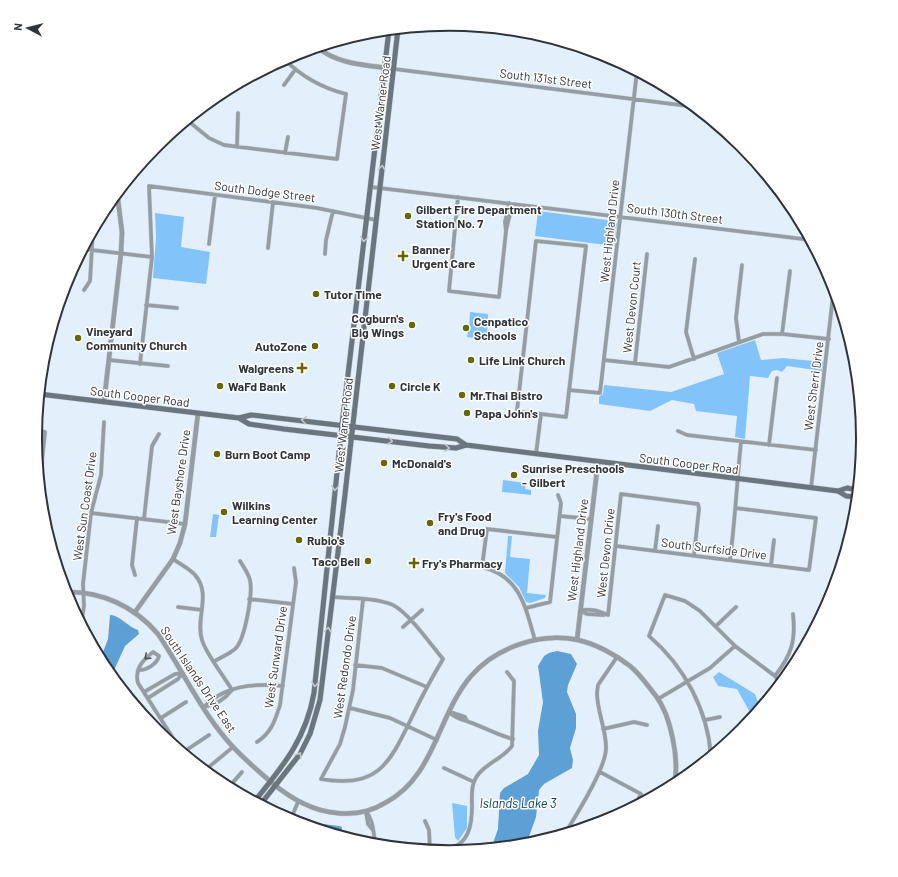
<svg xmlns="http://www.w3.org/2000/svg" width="898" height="877" font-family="Barlow,sans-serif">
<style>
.green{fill:#82c4fa}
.water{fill:#5ca0d6}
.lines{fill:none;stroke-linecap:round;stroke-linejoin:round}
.minor-casing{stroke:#c2ced9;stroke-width:4.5}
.tertiary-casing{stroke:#c2ced9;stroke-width:5.5}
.secondary-casing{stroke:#c2ced9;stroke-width:6}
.minor{stroke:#959ca2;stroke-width:3.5}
.tertiary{stroke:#959ca2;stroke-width:4.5}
.secondary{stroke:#6b757d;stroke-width:5}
.oneway{stroke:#c4c8cb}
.oneway2{stroke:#4d5359}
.poi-dot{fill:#656702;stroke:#fff;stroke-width:1.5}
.labels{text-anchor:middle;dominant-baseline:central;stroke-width:3;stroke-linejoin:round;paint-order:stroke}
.street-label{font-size:12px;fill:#2e343a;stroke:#fff}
.poi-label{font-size:12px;font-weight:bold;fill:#2e343a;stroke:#fff;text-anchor:start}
.water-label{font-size:13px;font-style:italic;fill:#0c4165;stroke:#fff}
.rim{fill:none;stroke:#2e343a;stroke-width:2}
</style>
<rect width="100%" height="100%" fill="#e3f0fc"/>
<path class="green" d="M538,211L615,221L617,224L614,246L535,236Z
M155,213L184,217L181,247L210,252L206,284L153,278L156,237Z
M470,312L488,314L487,340L467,337L468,329H469Z
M755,340L761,360L783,358L823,362L822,371L787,366L782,372L777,370L772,371L768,378L750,376L745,439L735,437L737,416L696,411L694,404L672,400L650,411L599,404V397L603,394L604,385L671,392L724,374L717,353Z
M503,480L526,483L525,489L531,490V495L502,492Z
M213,514L219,515L216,537H210Z
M508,536H512L510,557L530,559L527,593L546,595L545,598L530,603L526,602L519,587L505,573Z
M719,672L755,694L760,707L751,721L753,718L737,689L718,686L713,677Z
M452,803L467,806V828L458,841L455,837Z"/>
<path class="water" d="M110,615C120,615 128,627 138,630L139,634L125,646L111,677L100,660L108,639Z
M557,651L571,654L577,664L568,685L567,692L576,714V728L570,748L573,760L572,768L544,784L539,790L536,817L526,845L491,849L498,829L500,793L504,788L528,774L539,755L538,731L543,702L538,666L544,656L549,653Z
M314,823L339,826L342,827L341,837L311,828Z"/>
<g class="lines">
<g class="minor-casing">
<path id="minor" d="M394,69L696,107
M284,85L295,70
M187,120L209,138L224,145L337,159L346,94C322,88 301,76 284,59
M237,147L238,113
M285,153L288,137
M371,187L811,240
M458,197L449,291L499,297L506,231L505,222L509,203
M506,230L511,210L509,203
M536,241L586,246L566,417L517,411Z
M209,244L215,195
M268,248L273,202
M83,249L152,257
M325,254L326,240L333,211
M84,290L90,281L93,230
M146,305L177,308
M782,334L790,271
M739,342L736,318L742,265
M694,359L686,332L695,259
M109,360L168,366
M604,360L669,367L763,334H782L829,339
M635,363L647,254
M140,364L152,257L149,186L317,208L376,220
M569,390L600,393L637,71
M35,430L45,432L42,461V512
M678,431L687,435L816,450
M769,445L777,378
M536,454L541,414
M811,488L834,287
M91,513L185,524
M560,516L591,519
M144,519L152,446L159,434
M616,546L809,570L816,518L735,508
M655,551L658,526
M173,559C180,564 190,569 195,575C212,594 195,618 202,640C206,654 224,676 232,690
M730,560C735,521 737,481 741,442
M771,565L774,540
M135,575L132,565L137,518
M332,597C350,598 377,598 393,605C409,613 431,645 443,659C431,679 420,700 410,721C389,765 376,789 321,779L340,744L345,727L353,690L363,600
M249,599L293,604
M178,607L202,610
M526,608L550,602L561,503L558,495
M580,611C591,608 598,611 608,615
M580,611L587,614L604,615
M608,615L621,494L698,504L699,509L694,555
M81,626L84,606L83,584L91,513L101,475L104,422
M716,626L736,607
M403,627L422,610
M535,640C525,606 520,576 482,567L487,529L557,537
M215,661C221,657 230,654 236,648C245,638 253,594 250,580C248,573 244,567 240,561
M355,665L382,668L427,687
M138,670C146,671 157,664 159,656L153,652C143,660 134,669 138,683L183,754
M781,685L775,676C791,655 796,642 793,614
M144,692L175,674L183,673
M148,698L178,679L183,673
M658,699L710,668L735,646
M204,707C224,685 255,683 283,686
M204,707C215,705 225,699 232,690
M350,708L390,718L437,740
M449,712C456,719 461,719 469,722C484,727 497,735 513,739
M450,712L465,717L467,721
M161,718L186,702
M705,720L720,717
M603,729L634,722L647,725
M165,739L170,733
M257,742C271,733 275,721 280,705L296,582L294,568
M182,753L209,735
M711,757C708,710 684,666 649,636L665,595L685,601L700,611L735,646L775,676
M444,768L474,782
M204,771L233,747
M600,772L641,794L633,808
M228,788L242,772
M366,811C374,821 373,834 376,846
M366,812L368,824L372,829
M290,821L298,802
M425,821L429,830L430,850
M564,835C575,817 607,767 606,747C606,729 597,711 597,693L598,685L617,657
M425,851C433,850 440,851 447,849C469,845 472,825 472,806C472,798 471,789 474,782C480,765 502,760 512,746L514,681L507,672"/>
</g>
<g class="tertiary-casing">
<path id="tertiary" d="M317,47C338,65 368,65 394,69
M104,402L121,253L122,232L117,192
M65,592C101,591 134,606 158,634C181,668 199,707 226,739C239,755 255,768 271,782C290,798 311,811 337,813C354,815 370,812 385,803C435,777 437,716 471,676C496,647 541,632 578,640C596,644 616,655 630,666C640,674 648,686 656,696C671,716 680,761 674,786
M135,612L173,559L180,543L185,524L198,413
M577,640L598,462"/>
</g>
<g class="secondary-casing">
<path id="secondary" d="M39,394L239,418L251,415L457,439L466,445
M239,418L249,424L284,429L429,446L456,448L466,445L838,491L846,496L858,497
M838,491L847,488L858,490
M254,802C283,766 306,739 314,693L342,425L389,30
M260,805L300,754L310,734L320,700L344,503L398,29"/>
</g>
<use href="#minor" class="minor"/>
<use href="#tertiary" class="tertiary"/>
<use href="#secondary" class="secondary"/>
</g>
<defs><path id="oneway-chevron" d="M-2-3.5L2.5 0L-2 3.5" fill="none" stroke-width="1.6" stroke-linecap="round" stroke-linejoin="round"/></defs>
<g class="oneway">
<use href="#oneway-chevron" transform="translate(382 168) rotate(-83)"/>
<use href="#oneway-chevron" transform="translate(364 239) rotate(97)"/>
<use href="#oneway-chevron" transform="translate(304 420) rotate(-173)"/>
<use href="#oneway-chevron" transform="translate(390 441) rotate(7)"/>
<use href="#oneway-chevron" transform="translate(447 448) rotate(5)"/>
<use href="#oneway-chevron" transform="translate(335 488) rotate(96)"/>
<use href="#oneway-chevron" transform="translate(328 630) rotate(-83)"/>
<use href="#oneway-chevron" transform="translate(315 684) rotate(96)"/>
<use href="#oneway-chevron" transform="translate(299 755) rotate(-58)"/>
</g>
<use class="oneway2" href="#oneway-chevron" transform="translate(147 657) rotate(138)"/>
<g class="poi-dot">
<circle cx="408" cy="216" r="4"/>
<path d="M401 250h4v4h4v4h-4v4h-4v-4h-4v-4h4z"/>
<circle cx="316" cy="294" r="4"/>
<circle cx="412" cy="325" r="4"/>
<circle cx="466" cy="328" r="4"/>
<circle cx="78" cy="338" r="4"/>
<circle cx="315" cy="346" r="4"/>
<circle cx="471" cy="360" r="4"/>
<path d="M300 362h4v4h4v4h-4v4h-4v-4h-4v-4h4z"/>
<circle cx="220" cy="386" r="4"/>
<circle cx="392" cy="386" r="4"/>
<circle cx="462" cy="395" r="4"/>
<circle cx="467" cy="413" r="4"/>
<circle cx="217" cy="454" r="4"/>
<circle cx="384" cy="463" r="4"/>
<circle cx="514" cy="475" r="4"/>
<circle cx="224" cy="512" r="4"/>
<circle cx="430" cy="523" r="4"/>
<circle cx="299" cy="540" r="4"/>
<circle cx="368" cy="561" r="4"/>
<path d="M412 557h4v4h4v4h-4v4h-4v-4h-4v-4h4z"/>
</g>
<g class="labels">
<g class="street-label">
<text transform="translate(546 78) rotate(7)">South 131st Street</text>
<text transform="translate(380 103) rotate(-83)">West Warner Road</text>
<text transform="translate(265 191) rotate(7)">South Dodge Street</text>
<text transform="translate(675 213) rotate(7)">South 130th Street</text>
<text transform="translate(609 231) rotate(-84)">West Highland Drive</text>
<text transform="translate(631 307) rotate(-84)">West Devon Court</text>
<text transform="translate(813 386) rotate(-83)">West Sherri Drive</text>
<text transform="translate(140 396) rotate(7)">South Cooper Road</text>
<text transform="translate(343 425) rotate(-84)">West Warner Road</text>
<text transform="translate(689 463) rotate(7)">South Cooper Road</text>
<text transform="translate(178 482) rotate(-82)">West Bayshore Drive</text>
<text transform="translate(84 506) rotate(-82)">West Sun Coast Drive</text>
<text transform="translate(714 548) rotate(7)">South Surfside Drive</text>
<text transform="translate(577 550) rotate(-83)">West Highland Drive</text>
<text transform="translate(605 553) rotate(-84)">West Devon Drive</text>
<text transform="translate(275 657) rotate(-82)">West Sunward Drive</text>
<text transform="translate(344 667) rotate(-82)">West Redondo Drive</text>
<text transform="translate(199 679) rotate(56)">South Islands Drive East</text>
</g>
<g class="poi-label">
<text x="416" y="209">Gilbert Fire Department<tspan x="416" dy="14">Station No. 7</tspan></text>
<text x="412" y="249">Banner<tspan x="412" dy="14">Urgent Care</tspan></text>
<text x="324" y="294">Tutor Time</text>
<text x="404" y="318" text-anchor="end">Cogburn's<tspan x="404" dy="14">Big Wings</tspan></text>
<text x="474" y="321">Cenpatico<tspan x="474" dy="14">Schools</tspan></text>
<text x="86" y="331">Vineyard<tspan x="86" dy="14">Community Church</tspan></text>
<text x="307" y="346" text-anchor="end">AutoZone</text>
<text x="479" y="360">Life Link Church</text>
<text x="294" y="368" text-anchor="end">Walgreens</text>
<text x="228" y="386">WaFd Bank</text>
<text x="400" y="386">Circle K</text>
<text x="470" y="395">Mr.Thai Bistro</text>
<text x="475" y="413">Papa John's</text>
<text x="225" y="454">Burn Boot Camp</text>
<text x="392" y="463">McDonald's</text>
<text x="522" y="468">Sunrise Preschools<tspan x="522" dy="14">- Gilbert</tspan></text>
<text x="232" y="505">Wilkins<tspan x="232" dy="14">Learning Center</tspan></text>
<text x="438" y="516">Fry's Food<tspan x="438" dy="14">and Drug</tspan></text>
<text x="307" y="540">Rubio's</text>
<text x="360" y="561" text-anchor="end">Taco Bell</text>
<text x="422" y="563">Fry's Pharmacy</text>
</g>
<g class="water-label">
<text x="518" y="803">Islands Lake 3</text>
</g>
</g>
<path d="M0 0H898V877H0ZM42 438a407 407 0 1 1 814 0a407 407 0 1 1-814 0Z" fill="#fff" fill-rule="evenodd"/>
<path class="rim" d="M42 438a407 407 0 1 1 814 0a407 407 0 1 1-814 0Z"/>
<g transform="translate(28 28) rotate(277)" stroke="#ffffff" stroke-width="3" paint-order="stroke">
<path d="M0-3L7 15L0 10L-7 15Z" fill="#2e343a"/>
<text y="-6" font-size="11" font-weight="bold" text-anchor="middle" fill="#2e343a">N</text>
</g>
</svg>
